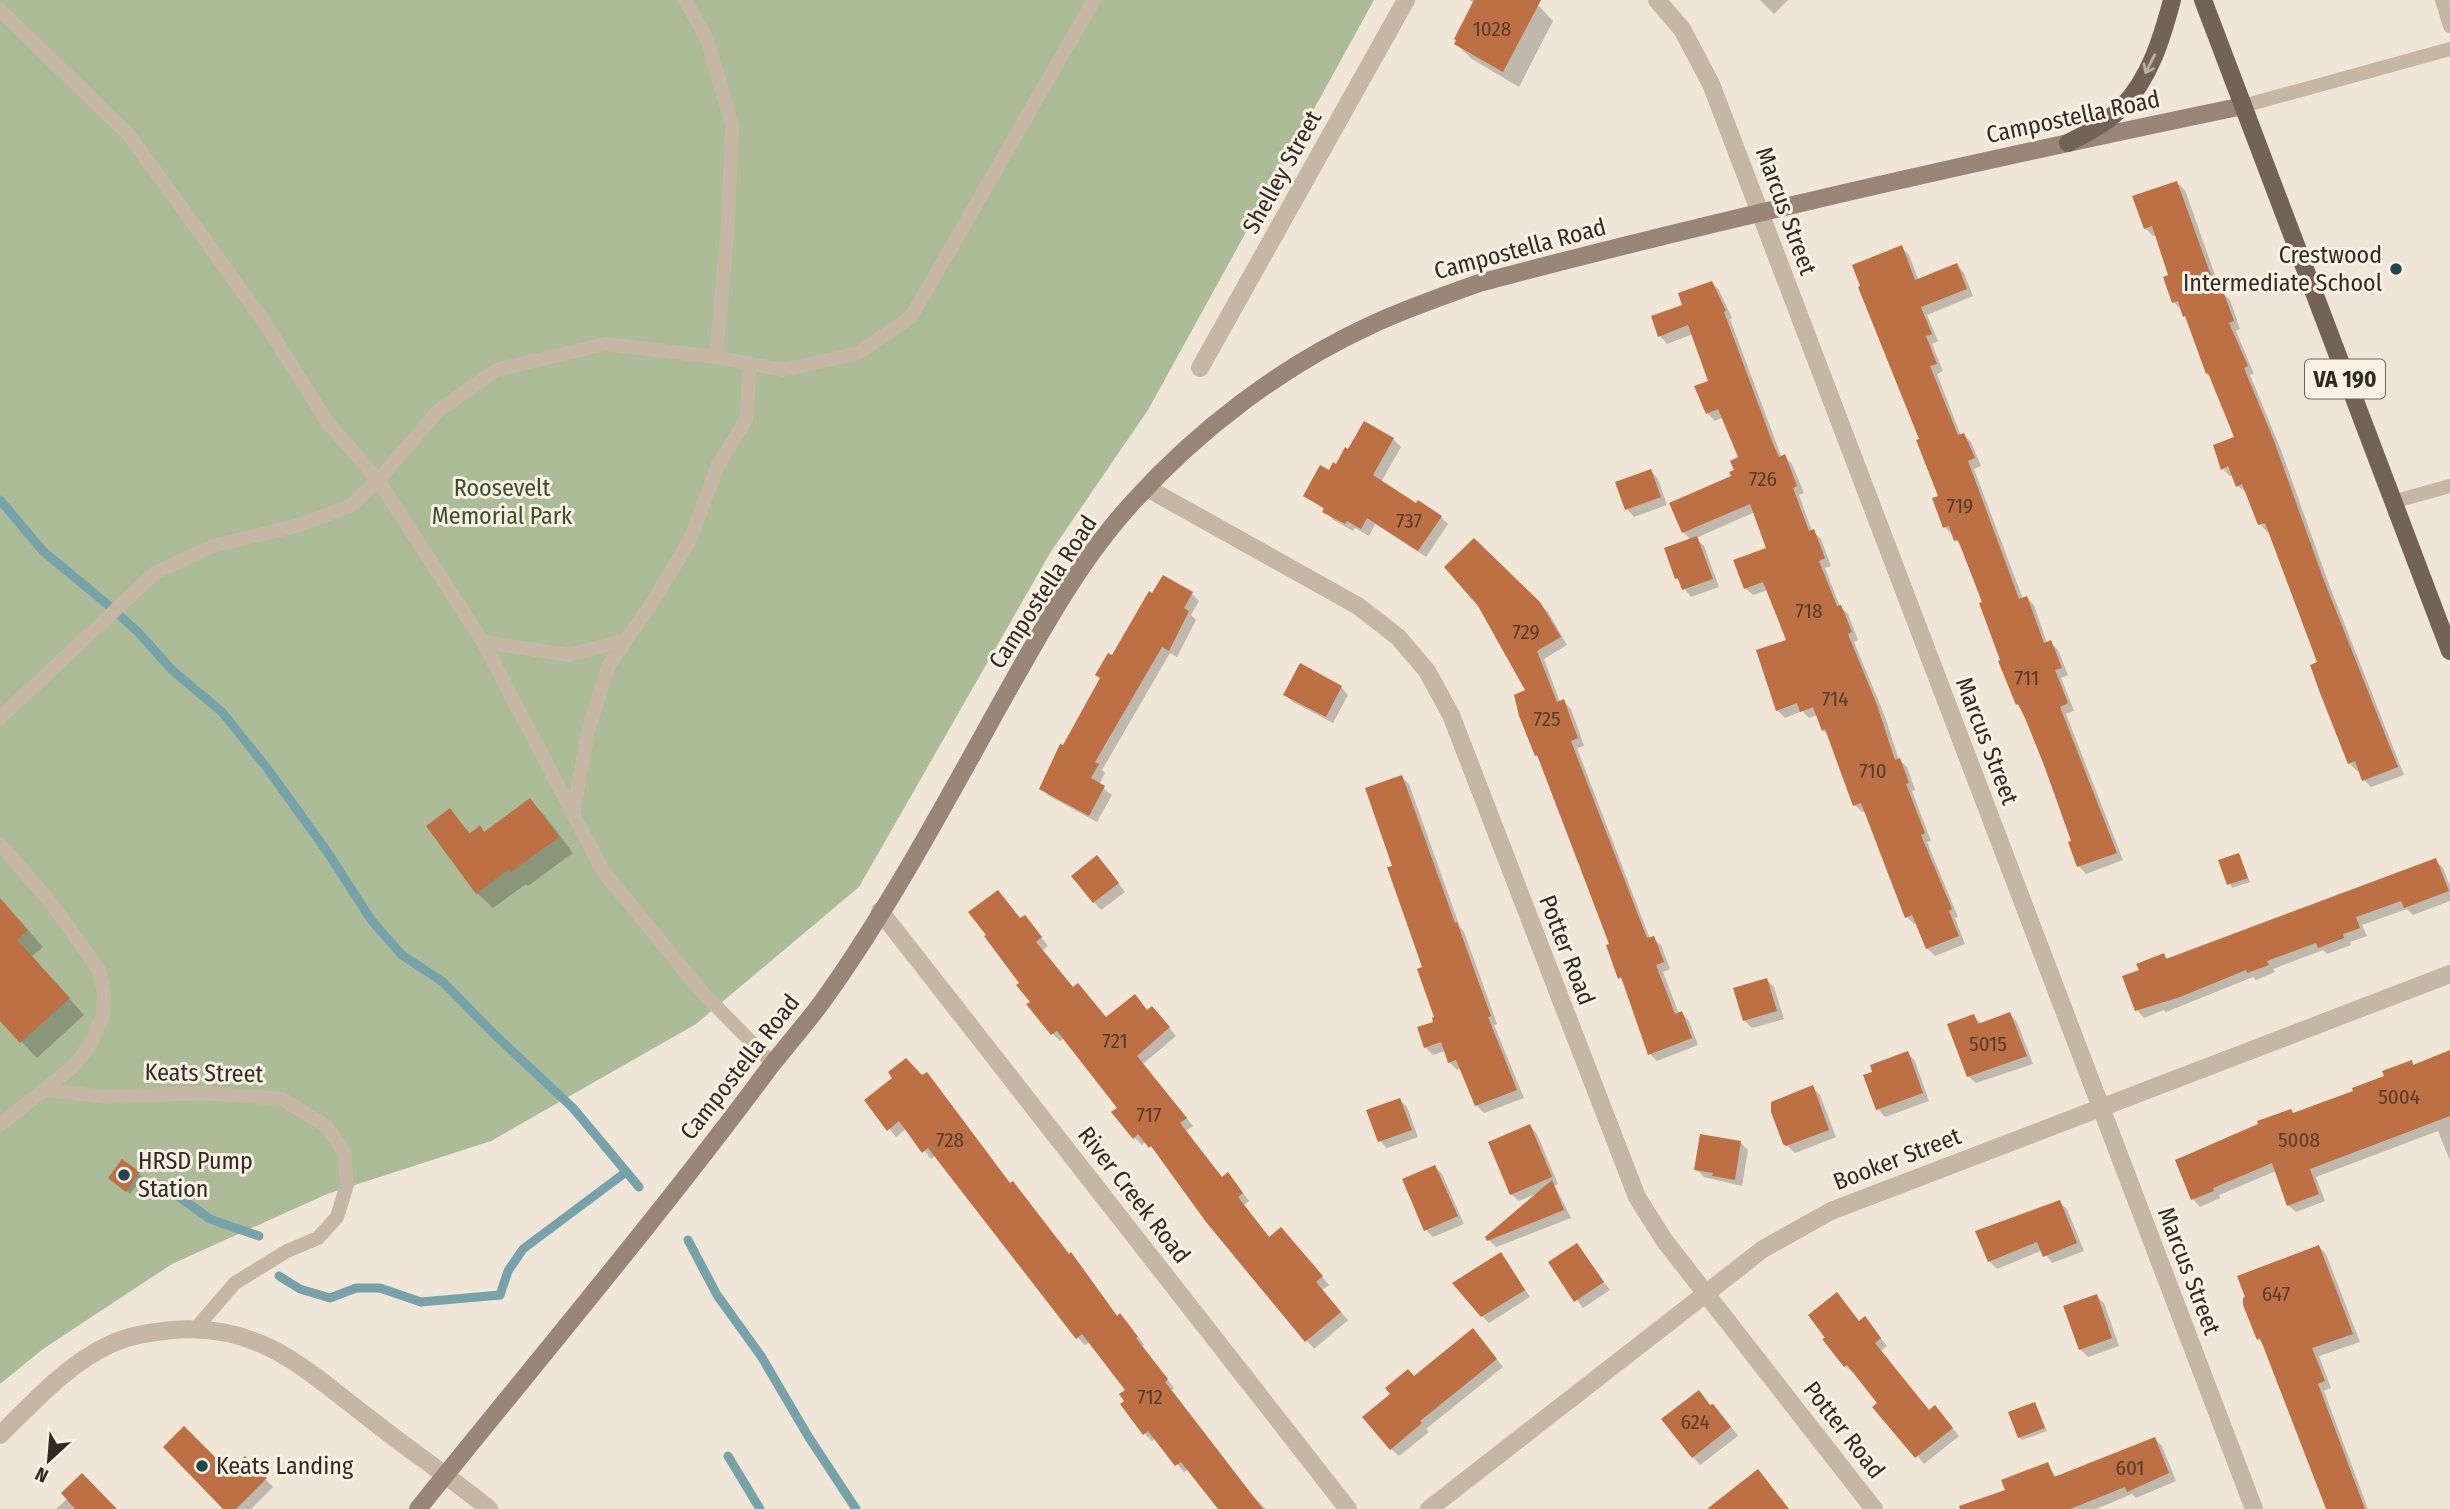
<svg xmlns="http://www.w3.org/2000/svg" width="2450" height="1509" font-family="'Fira Sans Condensed',sans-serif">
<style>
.green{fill:#acbc98}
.shadow{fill:#0003}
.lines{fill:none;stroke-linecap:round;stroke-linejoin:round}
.stream{stroke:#78a2aa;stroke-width:9}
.building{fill:#be7045}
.service{stroke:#c6b7a4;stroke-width:14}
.minor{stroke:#c6b7a4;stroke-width:18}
.secondary{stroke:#998676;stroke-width:18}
.primary{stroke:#736357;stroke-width:18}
.oneway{stroke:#bcb1a4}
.poi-dot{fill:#1e4750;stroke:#f7f0e3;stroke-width:2.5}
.labels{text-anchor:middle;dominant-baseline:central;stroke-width:6;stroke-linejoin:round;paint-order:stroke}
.number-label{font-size:21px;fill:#553c2d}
.shield{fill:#f7f0e3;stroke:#6d655e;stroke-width:2}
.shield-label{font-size:23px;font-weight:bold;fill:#322a25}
.street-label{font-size:24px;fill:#322a25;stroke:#f7f0e3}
.poi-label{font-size:24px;fill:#322a25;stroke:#f7f0e3;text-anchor:start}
.park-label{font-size:24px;fill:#3d4e2b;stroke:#f7f0e3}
</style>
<rect width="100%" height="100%" fill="#efe6d7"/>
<path class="green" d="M0,0H1374L1148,410L1050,553L859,887L696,1024L491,1141L327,1194L172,1264L43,1349L0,1384Z"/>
<path class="shadow" d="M1470,0H1528L1538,5L1553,21L1519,87L1472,59L1456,44L1474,4Z
M1760,0H1788L1774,14Z
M2177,183L2185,190L2221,292L2230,300L2240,329L2236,331L2254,374L2250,375L2281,450L2330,587L2404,775L2371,787L2364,780L2360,770L2357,771L2349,763L2313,665L2319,663L2270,531L2267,532L2260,524L2247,493L2238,486L2234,475L2230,476L2223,469L2237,438L2212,377L2207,373L2188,319L2174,302L2170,276L2157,235L2153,236L2145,228Z
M1901,247L1909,255L1919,281L1957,265L1964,273L1973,296L1927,315L1938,341L1932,344L1943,371L1937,374L1961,436L1964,435L1971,442L1981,466L1974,469L2023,599L2027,598L2034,605L2047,643L2050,642L2058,650L2068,675L2061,678L2074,711L2066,714L2123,860L2086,874L2079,866L2070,843L2073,842L2023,710L2017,704L1963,548L1945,527L1940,497L1922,440Z
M1712,283L1719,290L1732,318L1730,319L1780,453L1782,458L1785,457L1792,464L1804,493L1799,495L1812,531L1821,539L1831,566L1825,568L1840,607L1848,614L1858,640L1854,642L1884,714L1899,760L1907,767L1915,790L1912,791L1931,841L1927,842L1958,917L1955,918L1965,944L1935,956L1927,948L1917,923L1914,924L1907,917L1866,811L1862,812L1855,805L1830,736L1823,730L1818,715L1809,718L1802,711L1785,718L1777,710L1788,641L1768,590L1753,595L1745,588L1768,549L1755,512L1696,538L1704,546L1719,587L1691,597L1676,578L1691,540L1683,532L1733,477L1740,458L1724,417L1715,421L1707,413L1710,382L1693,334L1667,344L1660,336L1653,317L1685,306Z
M1393,439L1401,447L1381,482L1417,505L1441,517L1448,524L1426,557L1375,524L1369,536L1355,528L1353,531L1332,519L1325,510L1305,496L1337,466Z
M1651,471L1658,479L1667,505L1634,517L1627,509Z
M1474,541L1548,612L1567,645L1544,659L1560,702L1563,701L1571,709L1579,731L1584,746L1577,748L1650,939L1653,938L1661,945L1670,969L1663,972L1679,1014L1682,1013L1689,1021L1698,1045L1657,1061L1650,1054L1625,983L1620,978L1611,945L1540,759L1536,755L1527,691L1495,637L1497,635Z
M1192,594L1199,601L1191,615L1196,620L1177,657L1170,653L1102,770L1105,773L1099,785L1112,795L1097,822L1049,796L1041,788L1113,658Z
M1341,687L1348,695L1333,723L1293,702L1285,694Z
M1402,777L1409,784L1460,927L1464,932L1480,976L1497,1024L1494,1025L1524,1098L1484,1113L1476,1105L1461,1068L1457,1070L1449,1062L1445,1051L1433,1055L1425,1047L1437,1018L1394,867Z
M530,800L545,816L573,853L528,886L526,884L493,908L477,893L450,811L471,834L480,827L485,833Z
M2239,855L2250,882L2232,888L2221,862Z
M2435,860L2443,868L2450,886V901L2413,915L2407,909L2362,925L2367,936L2350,942L2351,945L2327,954L2323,950L2273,969L2275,972L2256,980L2253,977L2166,1012L2164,1010L2144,1018L2137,1010L2141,971L2164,955L2169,960Z
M1105,865L1125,892L1101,910L1094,902Z
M0,909L20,921L43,947L32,956L84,1015L37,1058L0,1019Z
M1021,920L1032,925L1048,946L1043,950L1074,989L1107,1019L1148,1011L1159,1015L1176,1036L1143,1064L1193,1126L1186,1131L1223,1179L1235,1182L1249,1201L1244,1205L1270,1238L1289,1237L1329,1285L1322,1290L1348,1320L1314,1349L1207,1221L1158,1154L1146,1141L1142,1145L1134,1137L1119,1108L1065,1038L1060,1041L1053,1034L1022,983Z
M1767,980L1774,987L1784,1019L1752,1028L1744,1020Z
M2010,1014L2017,1022L2033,1064L1976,1083L1968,1076L1973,1016L1981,1023Z
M2450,1052V1161L2438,1131L2316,1177L2325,1201L2296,1212L2288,1205L2276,1171L2219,1195L2220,1198L2200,1207L2193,1199L2177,1161L2356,1092L2411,1062L2415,1066Z
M1908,1053L1915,1061L1929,1101L1885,1117L1878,1109L1875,1073Z
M1812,1087L1820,1095L1836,1137L1795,1153L1785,1143Z
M1400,1100L1407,1107L1418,1137L1387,1148L1380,1141Z
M866,1101L1020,1191L1070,1255L1078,1262L1118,1317L1120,1316L1128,1323L1144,1345L1142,1346L1174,1388L1172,1390L1253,1496L1266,1509H1219L1189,1469L1184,1472L1155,1439L1152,1441L1145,1434L1122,1404L1127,1401V1390L1090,1341L1085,1345L1077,1337L936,1155L931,1159L907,1128L896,1137Z
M1530,1126L1537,1134L1558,1184L1555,1186L1571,1218L1496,1247L1488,1239L1538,1193L1519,1201L1511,1194Z
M1741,1143L1748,1150L1742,1186L1704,1177L1696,1169Z
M122,1161L143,1177L130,1194L113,1181Z
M1435,1167L1442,1174L1464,1224L1433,1237L1426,1230Z
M2059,1202L2067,1209L2084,1251L2052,1263L2043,1250L1997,1269L1989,1261Z
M1577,1245L1610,1290L1583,1308L1550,1263Z
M2319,1247L2326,1254L2360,1342L2319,1356L2331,1388L2324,1391L2368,1509H2328L2265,1346L2258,1339Z
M1501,1254L1530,1297L1489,1323L1482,1316Z
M2096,1296L2104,1303L2119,1346L2088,1357L2080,1349Z
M1865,1318L1887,1346L1881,1351L1929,1412L1942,1415L1959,1436L1924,1464L1854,1372L1853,1373L1845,1366L1860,1322Z
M1480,1338L1503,1367L1426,1429L1429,1432L1399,1456L1391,1449L1415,1378Z
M2035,1404L2047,1431L2022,1440L2019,1437Z
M1720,1413L1738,1436L1700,1465L1693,1457Z
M2155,1439L2162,1446L2176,1481L2136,1498L2132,1494L2096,1509H1987L2007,1491L2047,1464L2057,1478Z
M245,1459L273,1487L251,1509H226L230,1474Z
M68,1498L115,1509H56Z"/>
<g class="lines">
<path class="stream" d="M0,500L43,551L107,604L138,632L172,670L222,712L267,768L326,850L372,921L402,955L443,982L493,1033L573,1108L639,1187
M171,1191L210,1219L259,1236
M688,1240L717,1295L761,1356L808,1436L856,1509
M279,1276L300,1289L330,1298L356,1288H380L421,1302L500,1295L508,1271L523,1249L626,1172
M728,1456L760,1509"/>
</g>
<path class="building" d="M1474,0H1541L1503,72L1454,44L1456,40L1454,39Z
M2177,181L2206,262L2218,292L2223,291L2234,321L2229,323L2248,366L2244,368L2274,441L2323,578L2398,767L2362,781L2355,761L2348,764L2320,693L2310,665L2317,662L2265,523L2258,525L2242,484L2236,487L2228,466L2221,470L2213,445L2234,437L2208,373L2206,374L2185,316L2183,317L2178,301L2172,303L2163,277L2168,275L2152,226L2144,229L2132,196Z
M1902,245L1915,280L1957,263L1967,289L1921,307L1932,334L1926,336L1937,364L1930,366L1958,435L1964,433L1975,458L1968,461L2019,599L2027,596L2044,643L2051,640L2062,668L2055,670L2068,703L2060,707L2117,853L2077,867L2068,842L2071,841L2044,765L2025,718L2018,704L2016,705L1998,661L2000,660L1979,603L1982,602L1958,540L1954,541L1949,526L1943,528L1932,498L1938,496L1916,440L1919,439L1858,287L1860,286L1852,265Z
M1712,281L1726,311L1724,312L1773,444L1779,457L1785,454L1797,486L1793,488L1809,531L1814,529L1825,558L1819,561L1837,606L1841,605L1852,632L1848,634L1877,705L1895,760L1900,758L1909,783L1906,784L1925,833L1921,835L1952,909L1949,911L1959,936L1926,949L1912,915L1905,918L1861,803L1853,806L1825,729L1822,731L1813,707L1800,712L1797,703L1776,711L1756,650L1786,640L1763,582L1744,589L1733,560L1766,548L1750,504L1682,533L1669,503L1731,476L1729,472L1734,470L1730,461L1738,457L1718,409L1706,414L1694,386L1708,381L1688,325L1658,337L1651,316L1682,305L1678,293Z
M1364,421L1394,438L1373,475L1416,503L1418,500L1442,516L1418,551L1367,518L1361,529L1347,521L1345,524L1322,512L1324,508L1303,496L1320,465L1329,470L1333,462L1336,464L1345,447L1348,449Z
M1651,469L1661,497L1625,510L1615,482Z
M1697,536L1713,579L1682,590L1678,578L1675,579L1664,548Z
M1474,538L1540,602L1561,637L1537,651L1557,702L1564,699L1572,722L1578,738L1571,741L1647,938L1654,936L1664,962L1656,965L1675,1014L1682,1011L1692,1038L1648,1055L1621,977L1618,979L1606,945L1609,944L1584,878L1537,755L1535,756L1519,716L1514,695L1525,690L1478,606L1444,567Z
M1163,575L1193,592L1184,608L1189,611L1169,651L1162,647L1095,762L1099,764L1091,778L1105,786L1089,816L1039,789L1060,744L1063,745L1100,678L1095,675L1108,653L1112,655L1149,591L1152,593Z
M1300,663L1342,686L1326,717L1283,695Z
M1402,775L1455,923L1457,922L1473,967L1491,1016L1488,1017L1517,1090L1475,1106L1456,1060L1448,1063L1441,1042L1424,1048L1417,1027L1433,1022L1432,1018L1434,1017L1417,969L1422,967L1387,867L1392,866L1365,788Z
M530,798L559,837L511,872L509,869L476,894L426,826L450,808L469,834L480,825L484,832Z
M2239,853L2248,878L2227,885L2218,860Z
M1097,855L1119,883L1093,903L1071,876Z
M2436,858L2449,891L2404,908L2401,901L2356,917L2360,928L2343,934L2344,938L2318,948L2316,943L2267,961L2269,965L2247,973L2246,970L2180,997L2135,1011L2122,976L2139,970L2136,964L2164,953L2166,959Z
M998,890L1020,918L1025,915L1042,937L1036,942L1073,987L1078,983L1106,1017L1135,994L1147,1010L1152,1006L1170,1027L1137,1056L1187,1118L1180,1123L1222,1177L1228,1172L1243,1193L1238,1197L1269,1237L1281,1227L1323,1276L1316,1282L1341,1312L1305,1342L1206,1222L1151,1146L1149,1148L1138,1134L1133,1139L1111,1112L1117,1108L1057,1031L1051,1035L1026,1004L1030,1002L1016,985L1019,983L984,936L986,935L968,912Z
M0,898L28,930L17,940L70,998L20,1043L0,1021Z
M1767,978L1777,1011L1743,1021L1733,988Z
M2010,1012L2027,1056L1967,1077L1947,1024L1974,1014L1978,1024Z
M2450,1050V1116L2310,1169L2319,1194L2287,1206L2272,1163L2213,1188L2214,1191L2191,1200L2175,1160L2258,1124L2257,1121L2291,1109L2293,1113L2353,1091L2352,1088L2384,1076L2382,1071L2412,1060L2413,1065Z
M1908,1051L1923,1093L1876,1110L1863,1075L1872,1072L1870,1065Z
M906,1058L922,1075L927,1072L1010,1183L1013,1181L1069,1254L1071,1252L1117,1316L1120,1313L1138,1337L1136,1338L1168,1379L1165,1382L1263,1509H1218L1181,1462L1175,1466L1148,1431L1143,1435L1120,1404L1124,1401L1119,1394L1125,1390L1082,1334L1076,1339L928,1148L922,1153L899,1121L887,1131L864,1100L892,1078L888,1072Z
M1813,1085L1829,1130L1786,1146L1783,1144L1771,1112V1102Z
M1400,1098L1412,1130L1378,1142L1366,1110Z
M1530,1124L1552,1177L1510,1195L1488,1142Z
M1700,1134L1741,1141L1735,1180L1712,1176L1713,1173L1694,1170Z
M122,1159L140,1172L126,1192L108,1178Z
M1435,1165L1458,1216L1424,1231L1402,1179Z
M1552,1180L1564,1210L1487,1241L1485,1237Z
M2060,1200L2077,1243L2043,1257L2037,1242L1988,1262L1975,1231Z
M1577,1243L1604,1282L1574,1302L1548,1262Z
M2319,1245L2353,1334L2312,1348L2325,1381L2318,1384L2365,1509H2326L2260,1338L2257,1340L2243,1305V1298L2245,1297L2237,1276Z
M1501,1252L1525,1290L1481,1317L1452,1283Z
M1837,1292L1859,1321L1865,1316L1881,1338L1875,1343L1929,1410L1935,1405L1953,1428L1915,1458L1872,1407L1877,1403L1847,1365L1844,1367L1822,1339L1825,1338L1808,1315Z
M2097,1294L2112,1338L2079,1350L2063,1306Z
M1473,1328L1497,1359L1420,1421L1422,1423L1390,1450L1362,1417L1390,1394L1385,1388L1408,1369L1414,1376Z
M1699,1390L1710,1405L1713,1404L1731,1427L1692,1458L1661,1419Z
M2035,1402L2045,1428L2018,1438L2008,1412Z
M184,1426L230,1472L245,1456L267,1478L236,1509H223L163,1447Z
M2155,1437L2169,1473L2127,1492L2125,1487L2070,1509H1960L1959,1506L2005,1490L2001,1480L2048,1462L2054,1477Z
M1758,1469L1789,1509H1707Z
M82,1473L117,1509H75L61,1493Z"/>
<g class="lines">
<path class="service" d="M685,0L707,39L732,125L728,224L716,357
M2442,0L2450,26
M0,10L129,135L263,320L328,423L378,480L483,642L569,655L626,640L650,606L690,540L718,465L746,420L750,363
M2243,106L2450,49
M2392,502L2450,486
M483,642L603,871L701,991L773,1064
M0,718L156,572L213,546L300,525L350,506L378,480L438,411L496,370L605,344L716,357L783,370L858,353L911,317L1094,0
M573,815L588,731L608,667L626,640
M0,844L51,903L99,970L104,993L103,1015L91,1043L74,1066L0,1125
M45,1090L107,1097L203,1093L282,1099L326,1126L344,1151L347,1185L337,1217L318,1238L287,1251L235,1283L196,1328"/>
<path class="minor" d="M1657,0L1682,29L1711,84L2254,1509
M1200,368L1406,0
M1147,488L1358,606L1398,637L1427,671L1451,715L1637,1197L1664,1240L1874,1509
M880,911L1348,1509
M0,1435C34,1402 67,1364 111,1344C130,1335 151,1332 173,1330C263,1323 308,1372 374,1422C412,1452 451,1478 489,1509
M1429,1509L1763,1249L1831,1211L2450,974"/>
<path class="secondary" d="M418,1509C536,1362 658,1218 770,1067C787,1045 805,1025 822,1002C888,910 942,809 997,710C1037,639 1077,563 1133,502C1199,429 1282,366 1371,325C1407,308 1443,296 1479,283C1732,216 1987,159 2243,106"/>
<path class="primary" d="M2203,0L2450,651
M2068,143C2087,133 2107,123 2122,107C2150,78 2162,38 2172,0"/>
</g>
<defs><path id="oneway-shaft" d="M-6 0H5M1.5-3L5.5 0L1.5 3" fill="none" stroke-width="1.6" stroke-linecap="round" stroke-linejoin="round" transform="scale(1.75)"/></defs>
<use class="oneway" href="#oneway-shaft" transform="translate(2150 64) rotate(117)"/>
<g class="poi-dot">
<circle cx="2396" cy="269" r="7"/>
<circle cx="124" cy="1175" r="7"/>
<circle cx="202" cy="1466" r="7"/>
</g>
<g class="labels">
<g class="number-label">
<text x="1492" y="29">1028</text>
<text x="1763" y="479">726</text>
<text x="1960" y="506">719</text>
<text x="1409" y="521">737</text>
<text x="1809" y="611">718</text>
<text x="1526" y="632">729</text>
<text x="2027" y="678">711</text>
<text x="1835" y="699">714</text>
<text x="1547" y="719">725</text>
<text x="1873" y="771">710</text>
<text x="1115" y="1041">721</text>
<text x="1988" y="1044">5015</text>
<text x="2399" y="1097">5004</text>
<text x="1149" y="1115">717</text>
<text x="950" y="1140">728</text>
<text x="2299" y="1140">5008</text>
<text x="2276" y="1294">647</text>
<text x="1150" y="1397">712</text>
<text x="1695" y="1422">624</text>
<text x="2130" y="1468">601</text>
</g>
<rect class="shield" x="2305" y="359.5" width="80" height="39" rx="5"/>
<g class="shield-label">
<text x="2345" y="379">VA 190</text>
</g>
<g class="street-label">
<text transform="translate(2073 117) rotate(-12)">Campostella Road</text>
<text transform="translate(1282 172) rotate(-61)">Shelley Street</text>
<text transform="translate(1786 211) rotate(70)">Marcus Street</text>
<text transform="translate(1520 249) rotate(-15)">Campostella Road</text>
<text transform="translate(1043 592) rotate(-57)">Campostella Road</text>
<text transform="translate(1987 741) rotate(69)">Marcus Street</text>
<text transform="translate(1567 950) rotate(69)">Potter Road</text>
<text transform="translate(740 1067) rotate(-52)">Campostella Road</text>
<text transform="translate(204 1073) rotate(1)">Keats Street</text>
<text transform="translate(1897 1159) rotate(-21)">Booker Street</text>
<text transform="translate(1134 1195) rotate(52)">River Creek Road</text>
<text transform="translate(2189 1271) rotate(69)">Marcus Street</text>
<text transform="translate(1844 1430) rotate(52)">Potter Road</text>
</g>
<g class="poi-label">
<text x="2382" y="255" text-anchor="end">Crestwood<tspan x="2382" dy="28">Intermediate School</tspan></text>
<text x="138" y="1161">HRSD Pump<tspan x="138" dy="28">Station</tspan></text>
<text x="216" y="1466">Keats Landing</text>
</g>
<g class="park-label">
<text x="502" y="488">Roosevelt<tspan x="502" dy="28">Memorial Park</tspan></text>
</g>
</g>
<g transform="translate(49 1460) rotate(206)" stroke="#f7f0e3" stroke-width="5" paint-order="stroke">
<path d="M0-5L12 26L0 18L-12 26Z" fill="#322a25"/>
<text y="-10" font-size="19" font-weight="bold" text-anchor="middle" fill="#322a25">N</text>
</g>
</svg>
